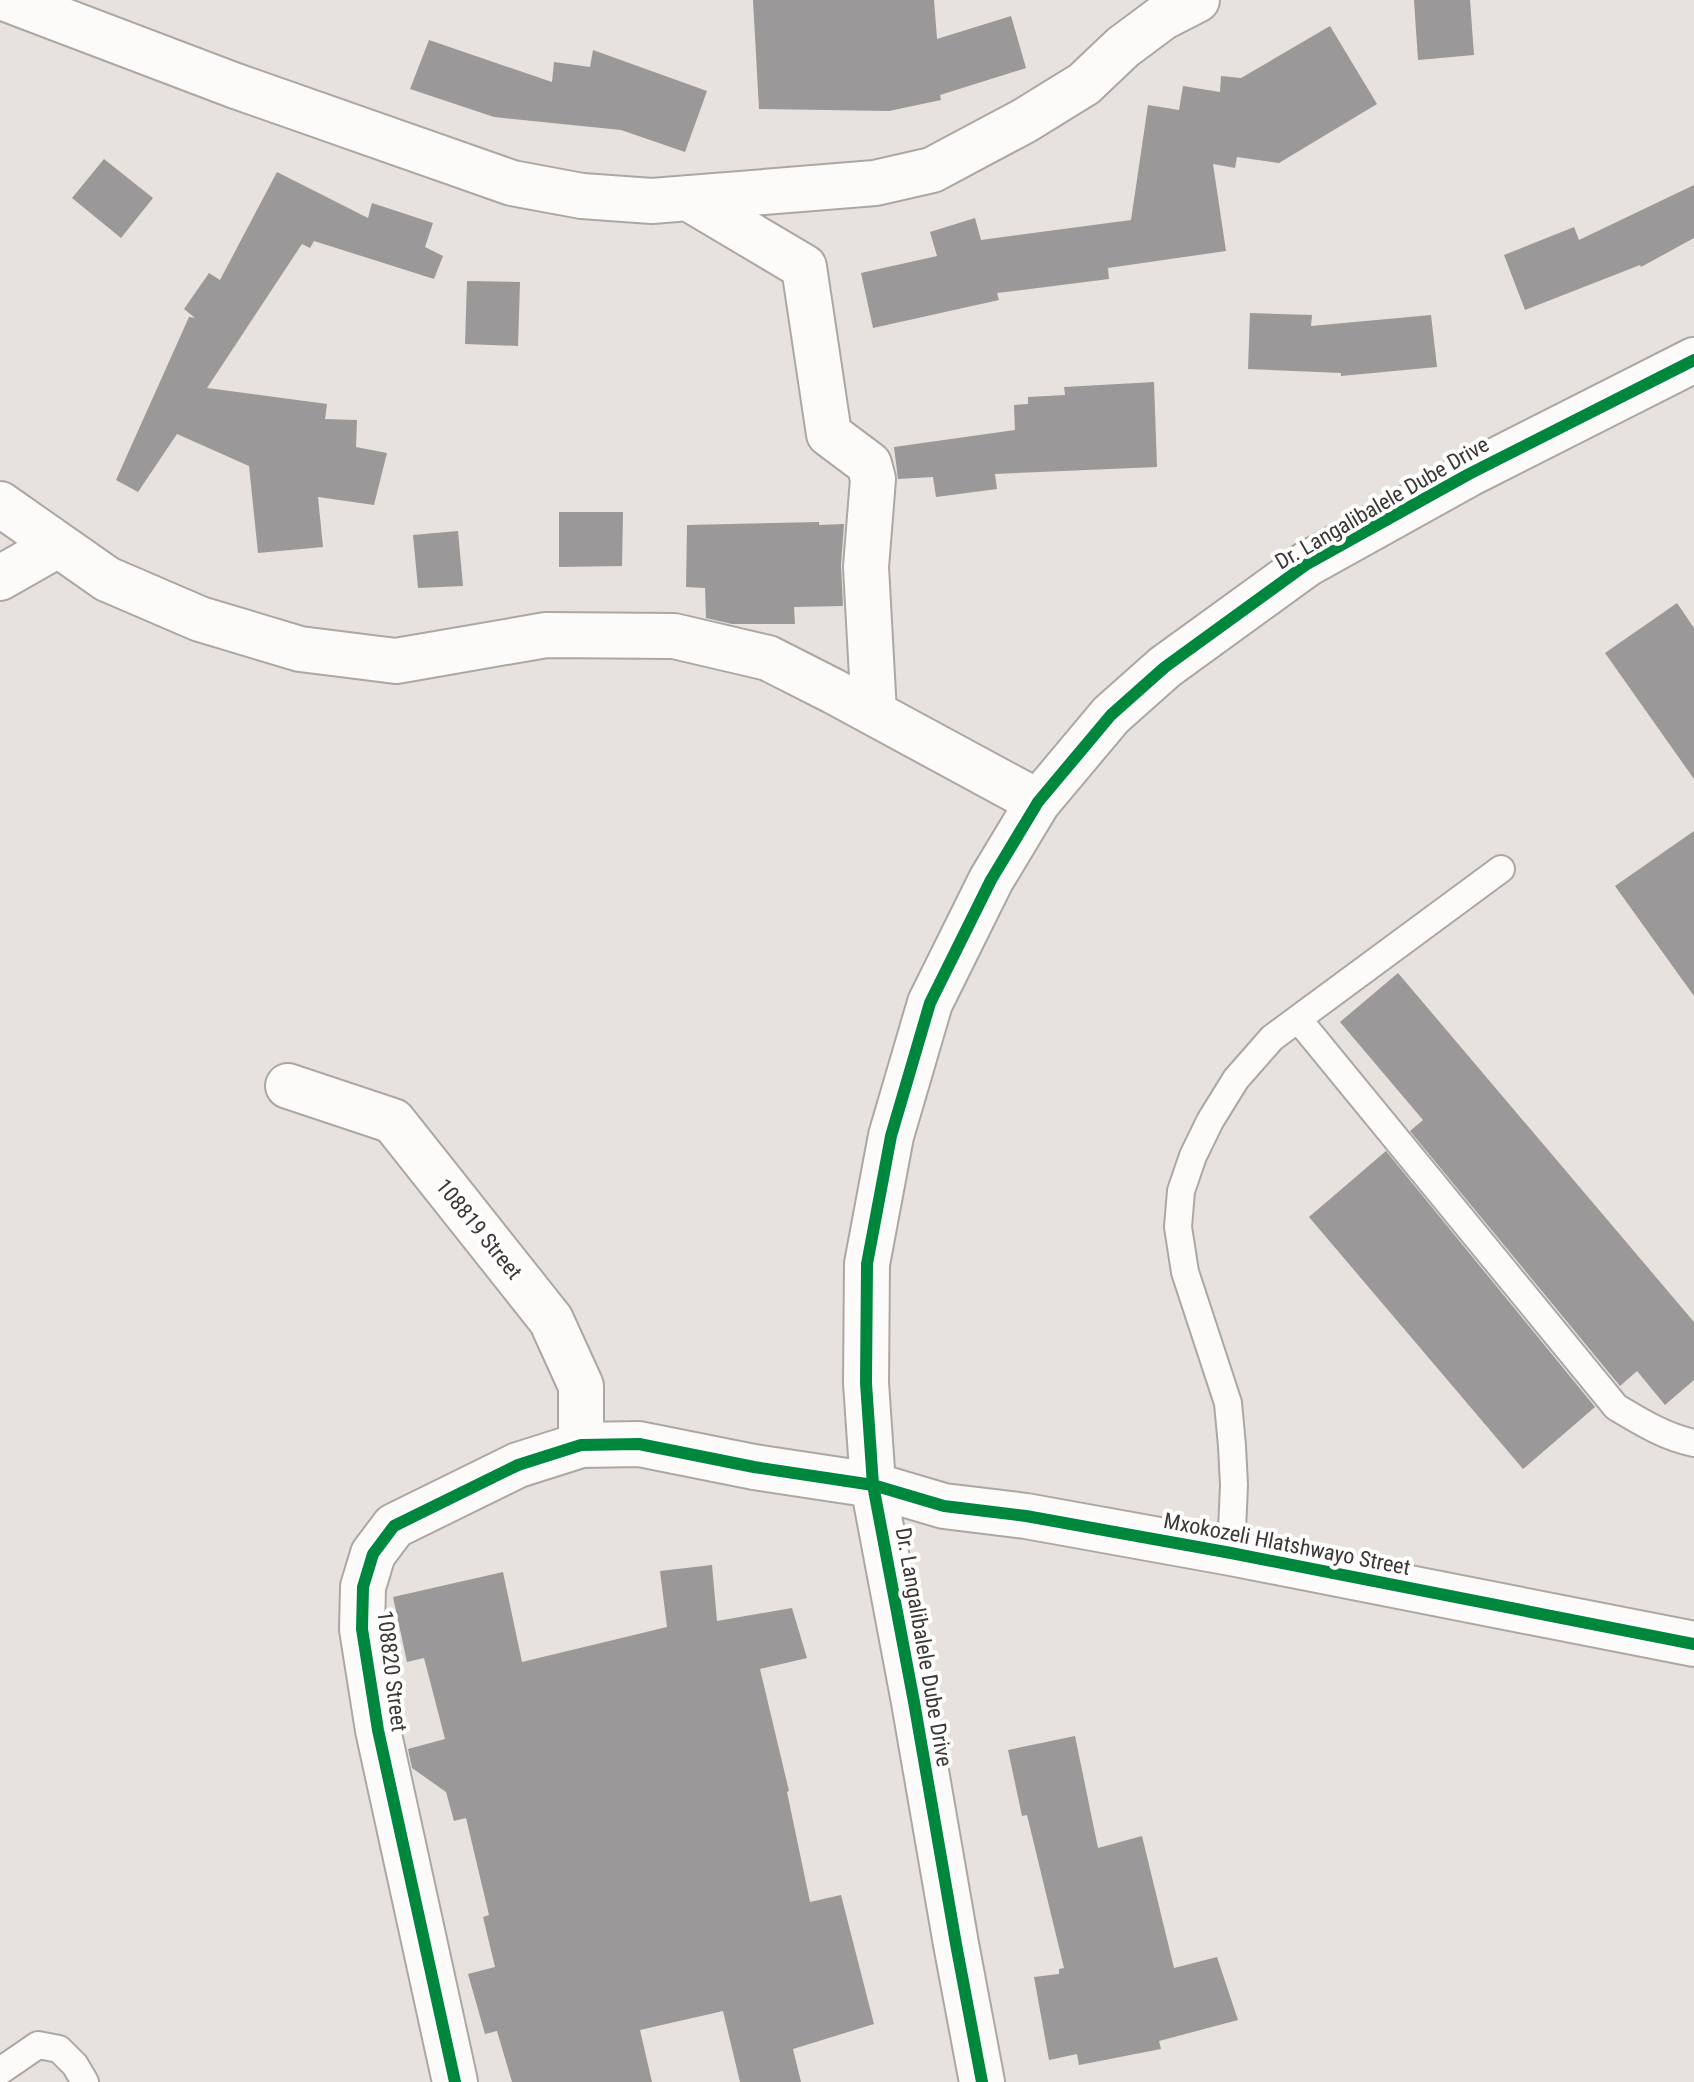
<svg xmlns="http://www.w3.org/2000/svg" width="1694" height="2082" font-family="'Roboto Condensed',sans-serif">
<style>
.building{fill:#9a9898}
.lines{fill:none;stroke-linecap:round;stroke-linejoin:round}
.service-casing{stroke:#aca7a4;stroke-width:30}
.minor-casing{stroke:#aca7a4;stroke-width:48}
.service{stroke:#fcfbfa;stroke-width:26}
.minor{stroke:#fcfbfa;stroke-width:44}
.cycleway-casing{stroke:#fff;stroke-width:17}
.cycleway{stroke:#00873e;stroke-width:12}
.labels{text-anchor:middle;dominant-baseline:central;stroke-width:8;stroke-linejoin:round;paint-order:stroke}
.street-label{font-size:22px;fill:#3d3835;stroke:#fff}
</style>
<rect width="100%" height="100%" fill="#e8e2de"/>
<path class="building" d="M753,0H934L937,39L1011,16L1026,68L940,95L941,100L889,111L759,109Z
M1414,0H1470L1474,55L1418,60Z
M1330,26L1377,104L1279,163L1237,157L1235,168L1213,164L1226,251L1108,268L1109,279L997,293L999,300L873,328L861,273L937,256L930,232L975,218L981,240L1131,220L1148,105L1179,110L1183,86L1220,92L1221,76L1241,78Z
M429,40L552,82L554,62L590,67L593,50L707,91L685,152L621,130L494,117L410,89Z
M104,159L153,198L121,238L72,198Z
M277,172L368,218L372,203L433,223L425,247L443,256L434,279L314,241L310,248L302,244L207,388L327,404L325,419L357,420L356,447L387,453L374,505L318,497L323,547L258,553L249,466L177,434L138,492L116,480L189,317L195,318L184,309L209,273L220,280Z
M1694,185V238L1641,267L1640,265L1525,310L1504,255L1574,227L1579,240Z
M467,281L520,282L518,346L465,344Z
M1250,313L1312,315L1311,326L1431,315L1437,367L1341,376V373L1248,369Z
M1154,382L1157,467L995,474L997,489L936,497L933,477L898,479L894,447L1015,430L1014,405L1028,404V397L1065,395L1064,387Z
M559,512H623L622,566L559,567Z
M819,522V525L844,524L841,565L843,606L794,607L795,624H732L706,618L705,588L686,587L687,525Z
M458,531L463,586L418,588L413,535Z
M1677,603L1694,628V779L1605,653Z
M1694,831V996L1615,886Z
M1398,973L1694,1322V1380L1665,1405L1637,1371L1620,1386L1410,1131L1423,1120L1340,1022Z
M1386,1151L1595,1407L1523,1469L1309,1217Z
M712,1565L717,1621L792,1608L807,1658L760,1669L789,1791L787,1792L810,1902L841,1895L874,2024L793,2049L801,2082H740L723,2011L640,2030L652,2082H512L497,2031L485,2034L468,1974L495,1967L483,1917L489,1915L466,1818L454,1821L446,1792L412,1768L408,1749L445,1739L424,1658L407,1662L393,1597L503,1572L522,1662L667,1627L660,1571Z
M1075,1736L1098,1848L1142,1836L1174,1968L1217,1957L1238,2020L1159,2041L1161,2049L1079,2065L1077,2054L1049,2060L1034,1977L1059,1974V1969L1064,1968L1027,1815L1022,1816L1008,1750Z"/>
<g class="lines">
<g class="service-casing">
<path id="service" d="M1298,1019L1616,1407C1641,1422 1665,1437 1694,1443
M1231,1553L1234,1485L1232,1446L1228,1403L1185,1272L1178,1227L1181,1191L1193,1156L1210,1121L1236,1079L1272,1038L1501,869
M0,2071L38,2045L59,2049L75,2065L85,2082"/>
</g>
<g class="minor-casing">
<path id="minor" d="M9,0L233,85L512,183L582,196L652,201L875,183L932,170L1024,121L1084,84L1123,47L1162,18L1197,0
M688,198L804,267L829,434L869,464L873,479L866,567L874,713
M0,504L107,579L200,619L300,649L396,661L546,635L674,636L768,658L833,691L1038,802
M0,578L58,545
M288,1086L393,1121L551,1320L581,1386V1445
M455,2082L378,1730L362,1629L363,1587L373,1554L394,1526L518,1465L581,1445L639,1444L754,1467L873,1485L944,1506L1026,1516L1231,1553L1694,1644
M982,2082L956,1944L914,1702L873,1485L866,1383L867,1264L891,1136L930,1003L991,880L1038,802L1111,715L1165,667L1307,564L1469,474L1694,360"/>
</g>
<use href="#service" class="service"/>
<use href="#minor" class="minor"/>
<g class="cycleway-casing">
<path id="cycleway" d="M455,2082L378,1730L362,1629L363,1587L373,1554L394,1526L518,1465L581,1445L639,1444L754,1467L873,1485L944,1506L1026,1516L1231,1553L1694,1644
M982,2082L956,1944L914,1702L873,1485L866,1383L867,1264L891,1136L930,1003L991,880L1038,802L1111,715L1165,667L1307,564L1469,474L1694,360"/>
</g>
<use href="#cycleway" class="cycleway"/>
</g>
<g class="labels">
<g class="street-label">
<text transform="translate(1382 503) rotate(-30)">Dr. Langalibalele Dube Drive</text>
<text transform="translate(479 1229) rotate(51)">108819 Street</text>
<text transform="translate(1287 1544) rotate(11)">Mxokozeli Hlatshwayo Street</text>
<text transform="translate(924 1647) rotate(80)">Dr. Langalibalele Dube Drive</text>
<text transform="translate(392 1671) rotate(83)">108820 Street</text>
</g>
</g>
</svg>
